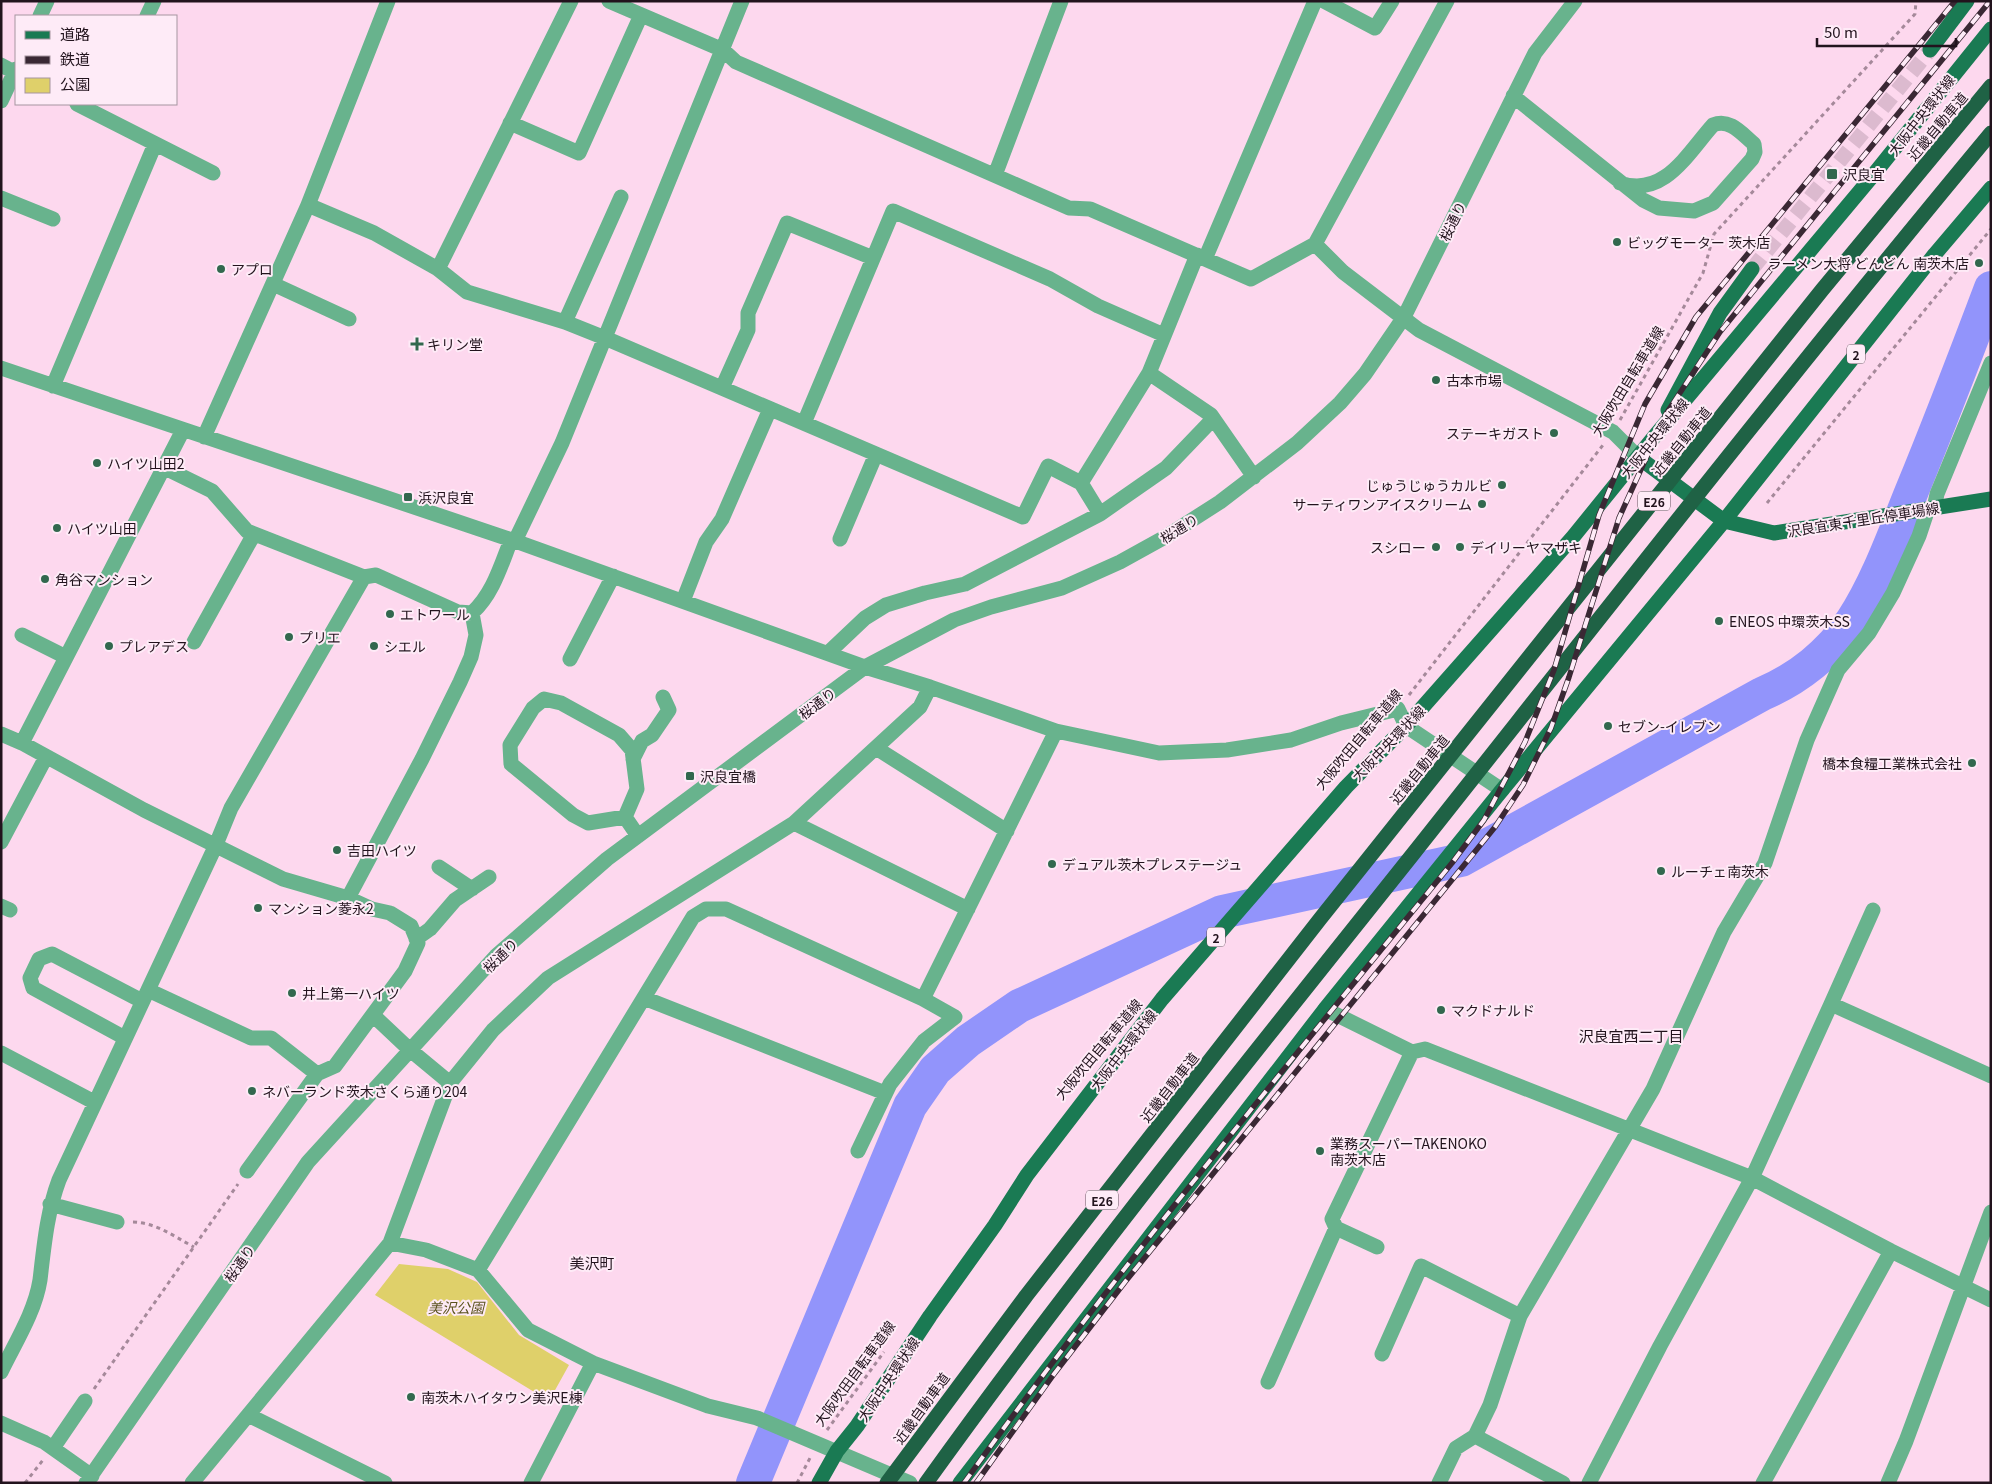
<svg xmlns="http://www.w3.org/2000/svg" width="1992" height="1484" font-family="Georgia,'Noto Sans JP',serif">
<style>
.green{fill:#dfd06a}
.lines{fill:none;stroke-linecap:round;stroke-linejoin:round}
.river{stroke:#9294fb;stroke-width:34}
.major-tunnel{stroke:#dcbacf;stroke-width:15;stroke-dasharray:15 8;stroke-linecap:butt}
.path{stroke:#a5899a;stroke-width:3;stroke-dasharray:4 4;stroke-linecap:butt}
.minor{stroke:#68b38d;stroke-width:15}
.major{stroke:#1a7a53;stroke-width:15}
.highway{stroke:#1f6245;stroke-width:15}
.rail-casing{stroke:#3a2834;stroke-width:5.5}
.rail{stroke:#feebf7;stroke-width:4;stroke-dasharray:11;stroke-linecap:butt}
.poi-dot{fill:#32684e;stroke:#feebf7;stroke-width:2}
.labels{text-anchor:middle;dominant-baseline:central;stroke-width:4;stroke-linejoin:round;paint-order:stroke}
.shield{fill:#feebf7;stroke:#64545e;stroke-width:1}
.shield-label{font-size:12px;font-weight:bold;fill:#22131d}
.street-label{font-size:14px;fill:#22131d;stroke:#feebf7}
.poi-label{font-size:14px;fill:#22131d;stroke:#feebf7;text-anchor:start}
.park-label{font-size:14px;font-style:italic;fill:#5b531f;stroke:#feebf7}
.neighbourhood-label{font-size:15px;fill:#22131d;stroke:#feebf7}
</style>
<rect width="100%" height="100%" fill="#fdd8ee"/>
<path class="green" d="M399,1264L448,1269L477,1282L519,1335L569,1365L549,1401L375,1295Z"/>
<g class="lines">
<path class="river" d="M753,1483L910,1106L935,1070L968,1041L1019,1006L1222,912L1461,860L1762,694C1798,679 1830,653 1852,621C1877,583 1894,535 1911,493C1939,425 1965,357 1991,288"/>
<path class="major-tunnel" d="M1752,269L1930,50"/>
<path class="path" d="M1620,420L1703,273L1714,234L1915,14L1916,1
M1767,503L1991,229
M1409,695L1603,445
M133,1222C157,1223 173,1236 194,1247
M94,1389L238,1184
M827,1430L884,1352
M25,1483L43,1460
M797,1483L810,1458"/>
<path class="minor" d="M609,1L723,50L736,62L1069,208L1090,209L1251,279L1315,244L1447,1
M1324,1L1375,28L1392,1
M40,16L47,1
M147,16L154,1
M1,65L16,73
M1513,96L1643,200L1659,208L1694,211L1713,203L1752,159L1755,152L1754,144C1742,134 1730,118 1713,125C1687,154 1664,198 1620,183
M1,101L16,69
M77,104L213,173
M510,123L579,153L641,15
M995,175L1061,1
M1,198L53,219
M308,205L374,233L438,269L467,292L565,322L605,338L1023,517L1048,466L1081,483
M1315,244L1343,272L1419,330L1613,432L1638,457
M1197,255L1149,373L1211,415L1254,477
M1205,259L1315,1
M438,269L571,1
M273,284L349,319
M565,322L621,197
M1,368L515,541L865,667L930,687L1056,731L1159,753L1227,750L1291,740L1341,723L1398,709L1406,726L1502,790
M53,386L155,144
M722,388L748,330V313L787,223L873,258
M804,423L893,211L1050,279L1098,306L1164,335
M204,437L308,205L388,1
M163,467L212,491L247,531L364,577L376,575L458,612L472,613C493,594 501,565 511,540
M1934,508L1937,494L1991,363
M1100,514L1081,483L1149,373
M840,539L876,454
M515,541L562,443L742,1
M683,601L706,542L722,519L770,409
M22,635L66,657
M194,642L254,534
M828,653L865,618L886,605L925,593L965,584L1100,514L1166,468L1213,419
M570,659L613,576
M1,734L22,743L183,430
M22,743L144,810L283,879L348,898L372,909L390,913L411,926L418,943L405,971L335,1066L317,1074L271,1038H251L148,990
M876,748L1007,831
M633,759L642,741L652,735L669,710L663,697
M625,817L588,823L573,815L511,764L510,745L533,708L544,699L561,703L619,735L632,750L637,789L625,817L638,836
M794,823L968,909
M1,842L46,757
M439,867L472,889
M348,898L422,759L460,682L471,657L476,635L472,613
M1,906L10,910
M1873,910L1831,1004L1991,1076
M416,939L430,929L455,900L489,877
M644,998L885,1093
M923,999L1056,731
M1325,1009L1412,1052L1425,1049L1752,1178L1891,1251L1991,1300
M374,1016L409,1049L450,1083
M125,1038L33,988L30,978L39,959L52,954L142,1001
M1,1053L94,1102
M247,1171L317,1074
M50,1204L117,1222
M390,1243L426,1250L478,1270L528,1330L593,1363L708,1406L757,1418L910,1483
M1377,1247L1336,1228L1332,1219L1412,1052
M478,1270L693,917L706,909H726L923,999L955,1017L924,1041L890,1084L858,1151
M1382,1354L1421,1266L1520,1316
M1,1372C15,1343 35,1312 40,1280C44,1246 47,1212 59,1180L215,847L231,808L364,577
M1268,1382L1336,1228
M248,1415L385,1483
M1,1423L44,1442L92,1476
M1475,1436L1563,1483
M53,1448L85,1401
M86,1483L308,1162L496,956L607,859L865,667L954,620L991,607L1062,588L1120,562L1167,536L1220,502L1297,443L1340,403L1365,374L1404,317L1535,53L1575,1
M192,1483L390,1243L450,1083L493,1030L548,978L794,823L920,707L930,687
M531,1483L593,1363
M1439,1483L1456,1448L1475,1436L1490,1405L1520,1316L1653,1089L1724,932L1765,863L1807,740L1838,670L1869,633L1893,593L1919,536L1928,509
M1589,1483L1660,1346L1752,1178L1831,1004
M1763,1483L1891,1251
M1888,1483L1906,1441L1991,1212"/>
<path class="major" d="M1930,50L1967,1
M1668,410L1720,313L1752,269
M1638,457L1724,521L1774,533L1991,499
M819,1483L837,1451L857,1426L930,1316L995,1225L1027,1175L1162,999L1346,787L1406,726L1573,537L1654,437L1870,179L1991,29
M960,1483L1325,1009L1502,790L1724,521L1935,254L1991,188"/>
<path class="highway" d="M887,1483L1026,1296L1320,919L1822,290L1991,86
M926,1483C1081,1267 1248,1061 1413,854C1604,613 1794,370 1991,133"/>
<g class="rail-casing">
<path id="rail" d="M964,1483C1117,1269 1286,1067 1452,863L1484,820L1525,742L1554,670L1599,515L1645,404L1696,317L1955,1
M976,1483L1054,1374L1125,1282L1495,827L1523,785L1551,728L1569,677L1619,518L1666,414L1720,332L1990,1"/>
</g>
<use href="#rail" class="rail"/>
</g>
<g class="poi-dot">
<rect x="1826" y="168" width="12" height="12" rx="2.5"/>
<circle cx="1617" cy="242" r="5"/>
<circle cx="1979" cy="263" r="5"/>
<circle cx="221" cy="269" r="5"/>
<path d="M414.5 336.5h5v5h5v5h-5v5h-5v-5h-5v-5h5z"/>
<circle cx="1436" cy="380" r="5"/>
<circle cx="1554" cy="433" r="5"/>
<circle cx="97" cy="463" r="5"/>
<circle cx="1502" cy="485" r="5"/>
<rect x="403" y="492" width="10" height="10" rx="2.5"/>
<circle cx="1482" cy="504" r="5"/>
<circle cx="57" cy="528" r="5"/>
<circle cx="1436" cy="547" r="5"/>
<circle cx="1460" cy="547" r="5"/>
<circle cx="45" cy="579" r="5"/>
<circle cx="390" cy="614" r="5"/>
<circle cx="1719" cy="621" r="5"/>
<circle cx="289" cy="637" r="5"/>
<circle cx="109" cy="646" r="5"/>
<circle cx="374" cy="646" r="5"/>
<circle cx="1608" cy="726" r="5"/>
<circle cx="1972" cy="763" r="5"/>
<rect x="685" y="771" width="10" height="10" rx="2.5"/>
<circle cx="337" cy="850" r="5"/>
<circle cx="1052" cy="864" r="5"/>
<circle cx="1661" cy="871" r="5"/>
<circle cx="258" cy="908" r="5"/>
<circle cx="292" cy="993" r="5"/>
<circle cx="1441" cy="1010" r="5"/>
<circle cx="252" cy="1091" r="5"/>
<circle cx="1320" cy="1151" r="5"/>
<circle cx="411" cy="1397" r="5"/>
</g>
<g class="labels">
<g class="shield">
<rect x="1847" y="344.5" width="18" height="19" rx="4"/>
<rect x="1638" y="491.5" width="32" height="19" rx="4"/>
<rect x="1207" y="927.5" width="18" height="19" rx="4"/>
<rect x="1086" y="1190.5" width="32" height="19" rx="4"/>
</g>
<g class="shield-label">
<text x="1856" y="354">2</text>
<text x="1654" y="501">E26</text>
<text x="1216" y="937">2</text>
<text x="1102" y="1200">E26</text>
</g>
<g class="street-label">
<text transform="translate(1921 115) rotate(-52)">大阪中央環状線</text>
<text transform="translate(1937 126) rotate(-50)">近畿自動車道</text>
<text transform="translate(1452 221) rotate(-64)">桜通り</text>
<text transform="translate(1627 381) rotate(-59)">大阪吹田自転車道線</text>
<text transform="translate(1654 438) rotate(-51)">大阪中央環状線</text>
<text transform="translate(1681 441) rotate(-51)">近畿自動車道</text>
<text transform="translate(1863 519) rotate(-9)">沢良宜東千里丘停車場線</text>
<text transform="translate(1179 528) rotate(-32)">桜通り</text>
<text transform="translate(817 703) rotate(-37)">桜通り</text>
<text transform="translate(1358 739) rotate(-50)">大阪吹田自転車道線</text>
<text transform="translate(1388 743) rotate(-46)">大阪中央環状線</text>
<text transform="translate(1419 769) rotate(-51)">近畿自動車道</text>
<text transform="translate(500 955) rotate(-44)">桜通り</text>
<text transform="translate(1098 1049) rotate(-50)">大阪吹田自転車道線</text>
<text transform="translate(1123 1050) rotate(-52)">大阪中央環状線</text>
<text transform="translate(1169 1087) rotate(-52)">近畿自動車道</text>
<text transform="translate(239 1263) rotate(-55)">桜通り</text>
<text transform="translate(854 1373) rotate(-54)">大阪吹田自転車道線</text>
<text transform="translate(888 1379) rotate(-56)">大阪中央環状線</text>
<text transform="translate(921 1408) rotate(-54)">近畿自動車道</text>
</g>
<g class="poi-label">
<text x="1843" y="174">沢良宜</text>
<text x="1627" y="242">ビッグモーター 茨木店</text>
<text x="1969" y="263" text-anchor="end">ラーメン大将 どんどん 南茨木店</text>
<text x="231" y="269">アプロ</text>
<text x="427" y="344">キリン堂</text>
<text x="1446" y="380">古本市場</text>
<text x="1544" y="433" text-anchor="end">ステーキガスト</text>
<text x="107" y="463">ハイツ山田2</text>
<text x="1492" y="485" text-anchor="end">じゅうじゅうカルビ</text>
<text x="418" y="497">浜沢良宜</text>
<text x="1472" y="504" text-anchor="end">サーティワンアイスクリーム</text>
<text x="67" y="528">ハイツ山田</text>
<text x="1426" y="547" text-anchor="end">スシロー</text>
<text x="1470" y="547">デイリーヤマザキ</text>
<text x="55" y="579">角谷マンション</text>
<text x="400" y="614">エトワール</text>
<text x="1729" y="621">ENEOS 中環茨木SS</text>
<text x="299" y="637">プリエ</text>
<text x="119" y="646">プレアデス</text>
<text x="384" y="646">シエル</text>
<text x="1618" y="726">セブン-イレブン</text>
<text x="1962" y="763" text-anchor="end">橋本食糧工業株式会社</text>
<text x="700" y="776">沢良宜橋</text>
<text x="347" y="850">吉田ハイツ</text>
<text x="1062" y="864">デュアル茨木プレステージュ</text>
<text x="1671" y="871">ルーチェ南茨木</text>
<text x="268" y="908">マンション菱永2</text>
<text x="302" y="993">井上第一ハイツ</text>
<text x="1451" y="1010">マクドナルド</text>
<text x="262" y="1091">ネバーランド茨木さくら通り204</text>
<text x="1330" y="1143">業務スーパーTAKENOKO<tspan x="1330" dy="16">南茨木店</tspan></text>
<text x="421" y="1397">南茨木ハイタウン美沢E棟</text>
</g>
<g class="park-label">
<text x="456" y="1307">美沢公園</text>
</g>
<g class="neighbourhood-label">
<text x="1631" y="1035">沢良宜西二丁目</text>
<text x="592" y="1262">美沢町</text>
</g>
</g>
<rect width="1992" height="1484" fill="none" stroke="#22131d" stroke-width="5"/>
<rect x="15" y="15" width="162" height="90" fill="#feebf7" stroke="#a695a0"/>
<rect x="25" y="31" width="25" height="8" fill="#1a7a53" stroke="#a695a0"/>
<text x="60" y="40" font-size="15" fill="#22131d">道路</text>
<rect x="25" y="56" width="25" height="8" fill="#3a2834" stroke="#a695a0"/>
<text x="60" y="65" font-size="15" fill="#22131d">鉄道</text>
<rect x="25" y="78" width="25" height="15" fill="#dfd06a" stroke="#a695a0"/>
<text x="60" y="90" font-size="15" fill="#22131d">公園</text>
<path d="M1817 38v8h139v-8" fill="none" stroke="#22131d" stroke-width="2.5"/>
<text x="1824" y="38" font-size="15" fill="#22131d" stroke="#feebf7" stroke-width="4" paint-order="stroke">50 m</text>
</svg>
